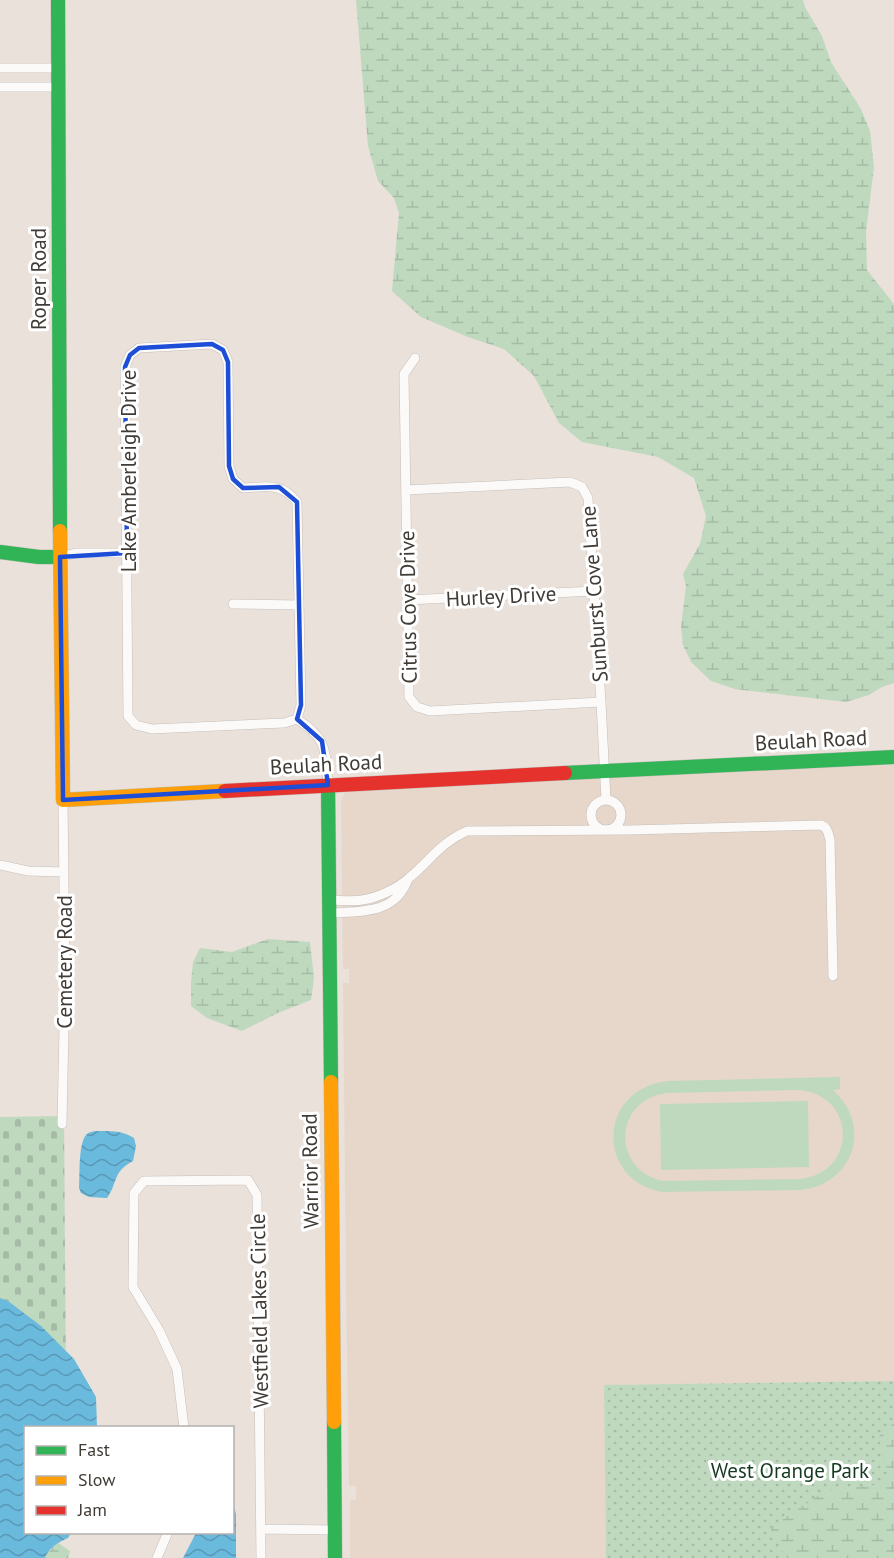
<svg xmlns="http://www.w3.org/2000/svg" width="894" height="1558" font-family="'PT Sans',sans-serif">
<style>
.built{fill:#e6d7ca}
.grass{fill:url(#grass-dots)}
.wetland{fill:url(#wetland-marsh)}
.cemetery{fill:url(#cemetery-stones)}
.pitch{fill:#bfd9bf;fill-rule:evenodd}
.water{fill:url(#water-waves)}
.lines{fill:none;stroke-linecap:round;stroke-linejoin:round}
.street-casing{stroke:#c5beb8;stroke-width:10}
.fast-casing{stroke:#c5beb8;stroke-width:15}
.slow-casing{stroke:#c5beb8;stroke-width:15}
.jam-casing{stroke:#c5beb8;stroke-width:15}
.street{stroke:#fcfaf9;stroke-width:9}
.fast{stroke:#30b455;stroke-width:14}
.slow{stroke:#ff9f0a;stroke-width:14}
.jam{stroke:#e5322d;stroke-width:14}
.marked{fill:none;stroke:#1d4ed8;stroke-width:4.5;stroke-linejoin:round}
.labels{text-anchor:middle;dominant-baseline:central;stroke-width:6;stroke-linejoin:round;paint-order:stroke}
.street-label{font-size:21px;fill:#413b36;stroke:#fff}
.park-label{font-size:21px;fill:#153a20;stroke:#fff}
</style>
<defs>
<pattern id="grass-dots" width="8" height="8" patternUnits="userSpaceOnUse" patternTransform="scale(1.5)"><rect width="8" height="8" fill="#bfd9bf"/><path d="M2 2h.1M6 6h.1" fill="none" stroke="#a5bba5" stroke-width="1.8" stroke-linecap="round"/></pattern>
<pattern id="wetland-marsh" width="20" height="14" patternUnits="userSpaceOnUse" patternTransform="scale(1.5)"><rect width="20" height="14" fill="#bfd9bf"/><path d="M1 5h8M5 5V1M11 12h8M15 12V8" fill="none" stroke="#a5bba5"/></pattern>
<pattern id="cemetery-stones" width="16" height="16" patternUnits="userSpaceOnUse" patternTransform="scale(1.5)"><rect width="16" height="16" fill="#bfd9bf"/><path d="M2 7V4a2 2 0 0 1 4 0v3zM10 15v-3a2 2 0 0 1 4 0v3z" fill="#a5bba5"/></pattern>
<pattern id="water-waves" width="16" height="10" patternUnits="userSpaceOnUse" patternTransform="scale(1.5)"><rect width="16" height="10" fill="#6abade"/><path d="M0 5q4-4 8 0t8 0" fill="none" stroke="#5998b5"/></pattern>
</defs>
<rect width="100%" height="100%" fill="#e9e1da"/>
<path class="built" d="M894,765V1381L604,1385L606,1558H350V1500H356V1486H349L346,1277L343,983H349V969H343L341,801L345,792L350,791L595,778Z"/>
<path class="grass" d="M894,1381V1558H606L604,1385Z"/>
<path class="wetland" d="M356,0H803L805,7L822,36L831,62L861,109L870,131L874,167L866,231L867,270L894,304V683L882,687L869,695L846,702L735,689L711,681L691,662L683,645L681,627L686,586L683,574L700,544L706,516L694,478L658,457L582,442L559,423L534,376L504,349L468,337L421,317L392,291L399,213L394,198L378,181L368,146Z
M268,939L310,942L314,978L311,1000L278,1013L242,1031L207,1018L191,1006V982L193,962L200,948L232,952Z
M894,1423V1558H786L770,1528L825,1491L891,1483L884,1462L879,1436Z
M57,1542L70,1551L68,1558H45L46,1555Z"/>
<path class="cemetery" d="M64,1116L66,1391L0,1392V1117Z"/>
<path class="pitch" d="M840,1077V1089L833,1090C873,1125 854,1185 800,1190L661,1192C594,1178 599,1088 668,1081ZM798,1090C857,1094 858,1173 800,1179L663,1181C610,1169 614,1098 668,1093Z
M808,1101L809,1167L661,1170L660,1104Z"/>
<path class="water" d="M95,1131C108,1131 122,1130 134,1138L136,1146L133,1161C112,1172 118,1183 107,1198L89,1197L81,1193L79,1188C80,1175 78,1145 86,1135C89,1132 91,1132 95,1131Z
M0,1298L8,1301L41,1326L74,1359L96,1397L97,1427L26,1428V1532L71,1533L68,1538C59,1542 49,1547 45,1558H0Z
M233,1504L236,1514V1558H183L196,1533L232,1532Z"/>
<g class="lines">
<g class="street-casing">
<path id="street" d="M0,68H58
M0,87H58
M212,344L223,350L228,362L229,466L233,479L243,488C267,487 281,482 297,502L301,705L297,719L284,723L152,729L136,725L128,716L125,367L130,355L139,348Z
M415,358L404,374L409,697L417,707L430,711L601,702
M406,490L570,482L582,487L588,498L601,702L606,800
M60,557L76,553H127
M407,600L594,591
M233,604L299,605
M297,719C328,739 325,750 328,785
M591 815a15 15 0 1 1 30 0a15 15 0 1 1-30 0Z
M0,865L28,871L64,872
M329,900C339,900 351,902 362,900C377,898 397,889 409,878C431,860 440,843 467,831L630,830L821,825C828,828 828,833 830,840L833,976
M329,913C361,911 395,915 408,879
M62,1124L65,979L63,800
M184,1428L177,1369L159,1330L133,1287L134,1193L144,1181L248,1180L257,1195L261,1558
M261,1529L335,1530
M157,1558L168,1532"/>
</g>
<g class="fast-casing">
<path id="fast" d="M58,0L60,531
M0,552L39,557H60
M565,773L894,757
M328,785L331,1082
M334,1422L335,1558"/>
</g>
<g class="slow-casing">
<path id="slow" d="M60,531L63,800L225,791
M331,1082L334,1422"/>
</g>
<g class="jam-casing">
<path id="jam" d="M225,791L565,773"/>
</g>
<use href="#street" class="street"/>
<use href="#fast" class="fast"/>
<use href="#slow" class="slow"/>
<use href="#jam" class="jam"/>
</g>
<path class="marked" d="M212,344L223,350L228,362L229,466L233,479L243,488L279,487L297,502L301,705L297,719L322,741L328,785L63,800L60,557L127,553L125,367L130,355L139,348Z"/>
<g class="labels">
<g class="street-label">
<text transform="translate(38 279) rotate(-90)">Roper Road</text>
<text transform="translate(128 471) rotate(-90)">Lake Amberleigh Drive</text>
<text transform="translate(594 594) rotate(-94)">Sunburst Cove Lane</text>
<text transform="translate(501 596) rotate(-3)">Hurley Drive</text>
<text transform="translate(408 607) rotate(-91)">Citrus Cove Drive</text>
<text transform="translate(811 740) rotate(-3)">Beulah Road</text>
<text transform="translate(326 764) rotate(-3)">Beulah Road</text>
<text transform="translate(64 962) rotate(-90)">Cemetery Road</text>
<text transform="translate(310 1171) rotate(-91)">Warrior Road</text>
<text transform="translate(259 1311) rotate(-91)">Westfield Lakes Circle</text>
</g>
<g class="park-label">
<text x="790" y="1470">West Orange Park</text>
</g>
</g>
<rect x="24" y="1426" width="210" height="108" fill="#ffffff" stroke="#b3b1af" stroke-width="1.5"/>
<rect x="36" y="1446" width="30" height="9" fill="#30b455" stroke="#b3b1af" stroke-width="1.5"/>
<text x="78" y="1456" font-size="18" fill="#413b36">Fast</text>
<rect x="36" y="1476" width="30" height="9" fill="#ff9f0a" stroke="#b3b1af" stroke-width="1.5"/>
<text x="78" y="1486" font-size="18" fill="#413b36">Slow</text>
<rect x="36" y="1506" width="30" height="9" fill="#e5322d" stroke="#b3b1af" stroke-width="1.5"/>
<text x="78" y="1516" font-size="18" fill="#413b36">Jam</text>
</svg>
